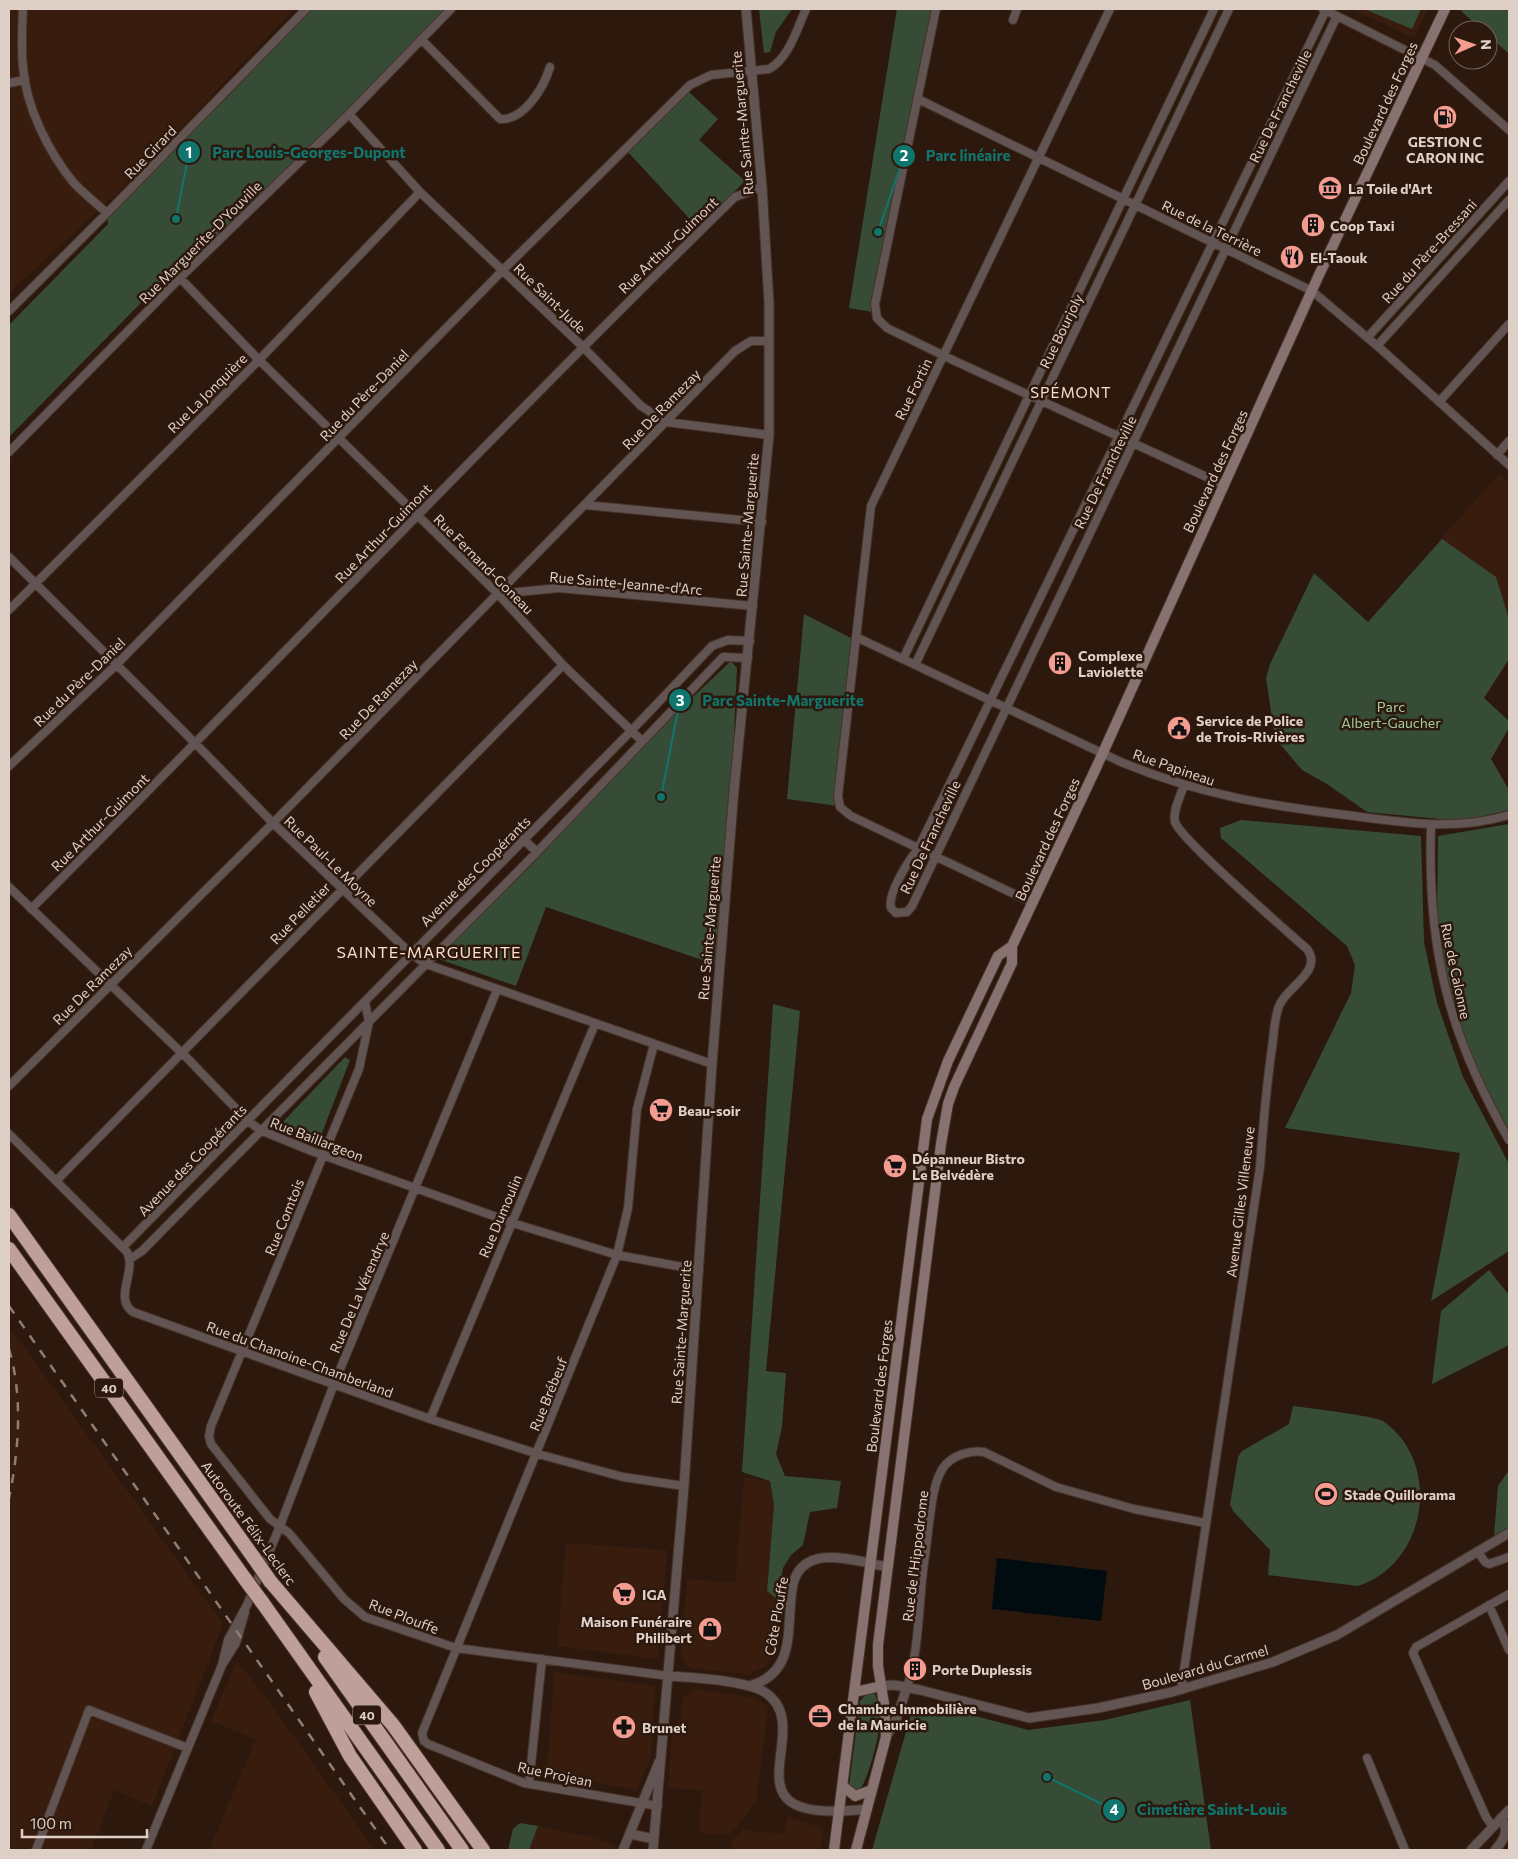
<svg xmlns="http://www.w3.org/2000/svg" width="1518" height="1859" font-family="Commissioner,sans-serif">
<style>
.built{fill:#381d0e}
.green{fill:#374c36}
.water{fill:#000c0f}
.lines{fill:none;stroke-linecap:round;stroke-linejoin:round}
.minor-casing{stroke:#463227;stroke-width:10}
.tertiary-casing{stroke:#463227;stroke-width:11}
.secondary-casing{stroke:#463227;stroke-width:12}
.motorway-casing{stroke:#463227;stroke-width:16}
.minor{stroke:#615452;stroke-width:8}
.tertiary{stroke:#615452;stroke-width:9}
.secondary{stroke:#87726f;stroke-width:10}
.motorway{stroke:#bf9f9a;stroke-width:14}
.rail{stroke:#907e75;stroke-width:2.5;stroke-dasharray:9 9;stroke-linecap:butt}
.motorway-bridge-casing{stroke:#463227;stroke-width:16;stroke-linecap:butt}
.motorway-bridge{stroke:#bf9f9a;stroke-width:14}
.labels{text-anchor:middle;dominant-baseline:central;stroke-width:5;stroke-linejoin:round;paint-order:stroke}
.shield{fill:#2d180d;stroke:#a9988f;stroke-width:1}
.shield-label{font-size:12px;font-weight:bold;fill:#decfc7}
.street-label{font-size:14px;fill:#decfc7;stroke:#2d180d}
.poi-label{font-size:14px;font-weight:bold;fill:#decfc7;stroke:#2d180d;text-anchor:start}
.park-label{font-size:14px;fill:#9fcd9e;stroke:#2d180d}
.neighbourhood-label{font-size:15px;letter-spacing:1px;fill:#fbddce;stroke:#2d180d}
.quarter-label{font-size:16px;letter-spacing:1px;fill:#fbddce;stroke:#2d180d}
.leader{fill:none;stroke:#0f766e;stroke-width:2}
.callout-dot{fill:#0f766e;stroke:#2d180d;stroke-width:2}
.mark-label{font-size:15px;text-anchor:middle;font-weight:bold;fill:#fff}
.callout-label{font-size:15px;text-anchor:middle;font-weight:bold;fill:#0f766e;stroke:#2d180d;stroke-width:5;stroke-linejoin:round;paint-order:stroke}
</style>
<rect width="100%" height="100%" fill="#2d180d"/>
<path class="built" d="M9,9H294L127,184L9,293Z
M1351,9H1428L1414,38Z
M1499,474L1509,484V658L1474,571L1438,542Z
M9,1329L17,1337L223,1624L152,1806L114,1790L91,1850H32L22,1847L21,1850H9Z
M744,1478L770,1481L774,1505L767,1590L778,1600L772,1656L766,1666L752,1672V1675L692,1668L685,1664L681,1657L687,1579L735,1583Z
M566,1543L667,1550L658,1659L557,1646Z
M237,1661L270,1703L375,1850H209L256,1739L211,1721Z
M554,1672L655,1686L651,1756L637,1790L547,1773Z
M693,1689L756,1698L768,1707L756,1802L730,1835L699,1833L702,1790L668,1788L672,1731L681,1717L683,1697Z
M788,1816L821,1828L823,1830L821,1850H730L731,1843L743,1830L784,1834Z
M538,1826L587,1836L616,1846L614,1850H529Z"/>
<path class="green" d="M302,9H452L218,246L190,253L9,437V325L108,224L107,213Z
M759,9H792L776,32L770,52L764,53Z
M897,9H940L878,313L849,308Z
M1364,9H1421L1412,29Z
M1463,9H1509V54L1488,35V30H1482L1461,11Z
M689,92L718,119L699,140L745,181L698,228L628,152Z
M1442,539L1496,577L1509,619V659L1484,698L1509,721V728L1491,759L1509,790V810L1461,821L1367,812L1327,784L1302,770L1275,738L1266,678L1270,664L1314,573L1368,622Z
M804,614L857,641L838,806L787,799Z
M731,661L737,668L727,890L720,966L546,907L516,986L433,957L644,743Z
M1241,820L1421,836L1424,942L1437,1003L1463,1077L1509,1164V1251L1431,1301L1460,1153L1285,1128L1351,993L1355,965L1347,946L1221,838L1220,828Z
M1509,824V1131H1508L1473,1076L1451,1006L1437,932L1438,836Z
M773,1004L800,1011L766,1371L786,1373L782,1427L776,1454L785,1476L841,1481L837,1508L810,1512L803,1545L791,1555L783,1568L778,1600L767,1591L774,1505L770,1481L742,1472Z
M345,1057L350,1060L319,1141L278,1127Z
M1489,1270L1509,1295V1345L1432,1384L1441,1311Z
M1293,1406C1307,1408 1376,1416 1383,1421C1443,1463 1427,1564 1358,1586L1268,1575L1270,1550L1233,1511L1230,1504L1238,1457L1242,1451L1289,1424Z
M1509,1470V1527L1494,1537L1498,1486Z
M874,1693C878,1699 880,1709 880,1716C881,1731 868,1784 857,1793L849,1786L860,1701L865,1695Z
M1190,1700L1211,1850H872L912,1711L920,1705H933L1028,1730L1105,1720Z
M520,1823L538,1826L529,1850H508L513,1829Z"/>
<path class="water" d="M997,1558L1107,1571L1101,1621L992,1609Z"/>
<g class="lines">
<g class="minor-casing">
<path id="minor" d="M23,9C22,28 21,47 23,67C26,107 48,151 73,182C83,193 96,203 107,213
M936,9L875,304L877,318L887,328L957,362L1224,485
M1323,9L1435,65L1509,130
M1326,10L918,849C909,860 887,894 891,908L896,913L907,912L912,906L1337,16
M1013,20L1017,9
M421,39L500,119C524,121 544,87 550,67
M9,83L25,80
M918,99L1312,291L1382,350L1509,465
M349,114L420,192L582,346L641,406L666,422L769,435
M180,278L259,360L498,594L563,665L642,741
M9,311L107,213L306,9
M1368,337L1509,181
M1377,346L1509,200
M1439,402L1509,324
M9,452L180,278L349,114L451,9
M1497,455L1509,441
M585,505L762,522
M9,557L196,744L273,823L411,954L426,964L712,1064
M498,594L559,588L753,606
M9,610L259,360L420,192
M856,637L1121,762C1200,795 1270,806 1354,816C1409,823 1455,831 1509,815
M903,659L1214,9
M915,665L1229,9
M9,766L116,665L503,270L690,85L711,75L769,69C789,58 797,29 806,9
M1431,826C1427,948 1448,1034 1509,1140
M523,839L537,852
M9,887L188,1059L247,1120L260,1130L314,1152L519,1225L617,1255L699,1270
M1033,903L851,816L840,807L838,796L871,506L1110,9
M31,909C267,673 496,430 735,197L762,187
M365,1002L369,1022L359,1069L211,1426L209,1436L211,1444L270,1519L289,1533L344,1599L365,1617L456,1648L669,1676
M654,1044L637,1109L628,1208L617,1255L422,1733L424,1741L428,1744L524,1783L658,1806
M9,1086L273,823L735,351L751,341H769
M9,1134L127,1252C137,1272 113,1298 133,1312L430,1419L538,1454L623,1477L684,1486
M57,1180L563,665
M123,1247L632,730L712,646L728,640L750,641
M130,1259L142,1251L537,852L723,657L748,658
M430,1419L595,1024
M1478,1552L1485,1562L1489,1564L1509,1557
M1489,1605L1509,1650
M222,1665L228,1640L247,1605L280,1526L334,1384L497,990
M907,1687C917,1656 918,1625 921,1592C922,1572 926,1552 928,1531C931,1512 932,1485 943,1468C952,1455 970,1450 984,1452L1056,1487L1134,1509L1205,1523
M1181,1690L1260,1167C1263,1127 1266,1088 1272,1048C1274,1034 1274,1019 1279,1006C1286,987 1324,971 1307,949C1287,931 1180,839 1175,822C1172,812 1181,795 1184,785
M1367,1758L1405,1850
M529,1784L542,1659
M1493,1827L1486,1817L1413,1653L1416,1647L1509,1594
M36,1850L89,1710L188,1748
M146,1850L222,1665L236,1643L245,1612"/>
</g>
<g class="tertiary-casing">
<path id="tertiary" d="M669,1676C693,1678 747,1680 766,1693C820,1731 713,1827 867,1809
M752,1685C799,1671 785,1622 793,1584C804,1541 857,1562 888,1567
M881,1686L894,1685L920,1690L1029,1718L1098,1708L1172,1692L1273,1662L1337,1635L1509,1533
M886,1737L896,1720L907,1687
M630,1834L654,1839
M623,1850L659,1762
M653,1850L684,1486L712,1064L734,790L769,435V303L762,187L746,9
M1471,1850L1509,1810
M1495,1850C1504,1840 1510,1830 1501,1818"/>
</g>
<g class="secondary-casing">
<path id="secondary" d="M855,1692L881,1686
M843,1786L855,1796L872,1790
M834,1850L927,1119L948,1061L998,956L1012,946
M856,1850L886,1737L884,1704L878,1666V1645L941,1144L948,1104L954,1087L1012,963V946L1096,768L1318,277L1445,9"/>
</g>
<g class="motorway-casing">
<path id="motorway" d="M9,1215L254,1558
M9,1249L245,1579
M270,1581L393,1725L483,1850
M262,1602L438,1850
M325,1657L462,1850
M316,1692L350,1756L415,1850"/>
</g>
<use href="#minor" class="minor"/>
<use href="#tertiary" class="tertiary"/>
<use href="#secondary" class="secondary"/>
<use href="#motorway" class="motorway"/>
<path class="rail" d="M9,1306L390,1850
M9,1349C23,1396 19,1451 9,1498"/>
<g class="motorway-bridge-casing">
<path id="motorway-bridge" d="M254,1558L270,1581
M245,1579L262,1602"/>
</g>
<use href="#motorway-bridge" class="motorway-bridge"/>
</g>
<defs>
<g id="fuel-disc" transform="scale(1.25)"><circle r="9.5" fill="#f59c90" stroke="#2d180d"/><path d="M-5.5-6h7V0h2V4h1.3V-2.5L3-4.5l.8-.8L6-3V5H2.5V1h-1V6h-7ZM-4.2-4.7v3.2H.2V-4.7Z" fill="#111"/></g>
<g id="museum-disc" transform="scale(1.25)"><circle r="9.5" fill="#f59c90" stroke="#2d180d"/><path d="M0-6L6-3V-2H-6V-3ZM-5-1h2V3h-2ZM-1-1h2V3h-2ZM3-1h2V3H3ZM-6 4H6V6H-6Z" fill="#111"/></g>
<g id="building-disc" transform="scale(1.25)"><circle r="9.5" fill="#f59c90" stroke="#2d180d"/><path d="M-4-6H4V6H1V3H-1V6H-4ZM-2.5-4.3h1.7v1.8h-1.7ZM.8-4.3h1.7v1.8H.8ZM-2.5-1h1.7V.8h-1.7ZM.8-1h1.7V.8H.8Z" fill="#111"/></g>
<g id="restaurant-disc" transform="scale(1.25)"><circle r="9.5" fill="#f59c90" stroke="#2d180d"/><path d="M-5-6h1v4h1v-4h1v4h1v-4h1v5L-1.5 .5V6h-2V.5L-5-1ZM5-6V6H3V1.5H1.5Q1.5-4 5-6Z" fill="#111"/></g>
<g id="civic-disc" transform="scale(1.25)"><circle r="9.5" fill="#f59c90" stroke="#2d180d"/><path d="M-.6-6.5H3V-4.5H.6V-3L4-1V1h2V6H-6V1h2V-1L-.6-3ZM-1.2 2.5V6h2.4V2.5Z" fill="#111"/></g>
<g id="supermarket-disc" transform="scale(1.25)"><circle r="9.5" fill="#f59c90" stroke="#2d180d"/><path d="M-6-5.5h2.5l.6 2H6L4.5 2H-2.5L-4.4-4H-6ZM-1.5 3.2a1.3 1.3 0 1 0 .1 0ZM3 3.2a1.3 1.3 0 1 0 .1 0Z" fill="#111"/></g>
<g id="stadium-disc" transform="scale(1.25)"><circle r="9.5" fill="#f59c90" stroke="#2d180d"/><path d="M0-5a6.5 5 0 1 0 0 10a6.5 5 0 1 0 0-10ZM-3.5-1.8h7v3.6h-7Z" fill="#111"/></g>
<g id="shop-disc" transform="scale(1.25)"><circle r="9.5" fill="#f59c90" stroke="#2d180d"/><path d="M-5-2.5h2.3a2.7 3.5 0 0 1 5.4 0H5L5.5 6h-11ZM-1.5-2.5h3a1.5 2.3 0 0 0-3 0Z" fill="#111"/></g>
<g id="office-disc" transform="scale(1.25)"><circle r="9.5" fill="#f59c90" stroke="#2d180d"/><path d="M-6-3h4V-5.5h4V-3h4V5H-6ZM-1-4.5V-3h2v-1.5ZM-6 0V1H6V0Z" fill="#111"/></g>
<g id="pharmacy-disc" transform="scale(1.25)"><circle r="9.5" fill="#f59c90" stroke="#2d180d"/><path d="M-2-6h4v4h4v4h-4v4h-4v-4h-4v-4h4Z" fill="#111"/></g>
</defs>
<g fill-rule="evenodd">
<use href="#fuel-disc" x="1445" y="117"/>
<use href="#museum-disc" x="1330" y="188"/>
<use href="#building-disc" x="1313" y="225"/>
<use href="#restaurant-disc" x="1292" y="257"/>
<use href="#building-disc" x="1060" y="663"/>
<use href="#civic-disc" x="1179" y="728"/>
<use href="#supermarket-disc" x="661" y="1110"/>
<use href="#supermarket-disc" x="895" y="1166"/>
<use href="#stadium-disc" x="1326" y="1494"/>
<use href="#supermarket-disc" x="624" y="1594"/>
<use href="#shop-disc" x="710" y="1629"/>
<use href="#building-disc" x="915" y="1669"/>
<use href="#office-disc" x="820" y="1716"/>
<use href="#pharmacy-disc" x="624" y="1727"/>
</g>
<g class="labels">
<g class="shield">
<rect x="95" y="1378.5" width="28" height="19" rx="4"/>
<rect x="353" y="1705.5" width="28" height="19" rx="4"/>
</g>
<g class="shield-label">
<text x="109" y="1388">40</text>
<text x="367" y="1715">40</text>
</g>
<g class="street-label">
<text transform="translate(1385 103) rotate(-65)">Boulevard des Forges</text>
<text transform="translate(1280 106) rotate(-64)">Rue De Francheville</text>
<text transform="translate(742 123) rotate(-95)">Rue Sainte-Marguerite</text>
<text transform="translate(150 152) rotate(-46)">Rue Girard</text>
<text transform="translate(1212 228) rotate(26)">Rue de la Terrière</text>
<text transform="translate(200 242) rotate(-45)">Rue Marguerite-D'Youville</text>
<text transform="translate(668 245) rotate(-44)">Rue Arthur-Guimont</text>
<text transform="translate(1429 251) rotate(-48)">Rue du Père-Bressani</text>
<text transform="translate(550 298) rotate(44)">Rue Saint-Jude</text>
<text transform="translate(1061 331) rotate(-64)">Rue Bourjoly</text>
<text transform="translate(913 389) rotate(-64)">Rue Fortin</text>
<text transform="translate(207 393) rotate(-45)">Rue La Jonquière</text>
<text transform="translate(364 395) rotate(-46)">Rue du Père-Daniel</text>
<text transform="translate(661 409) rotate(-46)">Rue De Ramezay</text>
<text transform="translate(1215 471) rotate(-65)">Boulevard des Forges</text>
<text transform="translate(1105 472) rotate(-64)">Rue De Francheville</text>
<text transform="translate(747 525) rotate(-85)">Rue Sainte-Marguerite</text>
<text transform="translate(383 533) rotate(-46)">Rue Arthur-Guimont</text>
<text transform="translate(484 564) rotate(45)">Rue Fernand-Goneau</text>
<text transform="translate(626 583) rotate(5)">Rue Sainte-Jeanne-d'Arc</text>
<text transform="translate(79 682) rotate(-44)">Rue du Père-Daniel</text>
<text transform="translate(378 699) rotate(-46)">Rue De Ramezay</text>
<text transform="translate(1174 767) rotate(19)">Rue Papineau</text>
<text transform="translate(100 822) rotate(-45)">Rue Arthur-Guimont</text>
<text transform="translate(930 837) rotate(-65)">Rue De Francheville</text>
<text transform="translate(1047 839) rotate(-65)">Boulevard des Forges</text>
<text transform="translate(331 861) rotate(44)">Rue Paul-Le Moyne</text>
<text transform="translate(475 871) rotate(-45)">Avenue des Coopérants</text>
<text transform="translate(300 913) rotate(-46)">Rue Pelletier</text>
<text transform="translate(709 928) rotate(-85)">Rue Sainte-Marguerite</text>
<text transform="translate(1456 971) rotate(78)">Rue de Calonne</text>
<text transform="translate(92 985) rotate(-45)">Rue De Ramezay</text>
<text transform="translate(317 1139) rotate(21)">Rue Baillargeon</text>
<text transform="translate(192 1160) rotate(-46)">Avenue des Coopérants</text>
<text transform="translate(1240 1202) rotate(-83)">Avenue Gilles Villeneuve</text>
<text transform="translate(500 1216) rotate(-67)">Rue Dumoulin</text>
<text transform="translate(284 1217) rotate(-68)">Rue Comtois</text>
<text transform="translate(359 1292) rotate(-67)">Rue De La Vérendrye</text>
<text transform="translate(681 1332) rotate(-86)">Rue Sainte-Marguerite</text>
<text transform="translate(300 1359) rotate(20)">Rue du Chanoine-Chamberland</text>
<text transform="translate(879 1386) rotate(-83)">Boulevard des Forges</text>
<text transform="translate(548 1394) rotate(-68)">Rue Brébeuf</text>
<text transform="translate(249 1523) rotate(54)">Autoroute Félix-Leclerc</text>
<text transform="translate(915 1556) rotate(-83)">Rue de l'Hippodrome</text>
<text transform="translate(404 1616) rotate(21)">Rue Plouffe</text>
<text transform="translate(776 1616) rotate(-80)">Côte Plouffe</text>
<text transform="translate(1205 1667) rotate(-16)">Boulevard du Carmel</text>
<text transform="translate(555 1774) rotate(12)">Rue Projean</text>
</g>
<g class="poi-label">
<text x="1445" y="141" text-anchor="middle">GESTION C<tspan x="1445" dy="16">CARON INC</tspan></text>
<text x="1348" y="188">La Toile d'Art</text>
<text x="1330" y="225">Coop Taxi</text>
<text x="1310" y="257">El-Taouk</text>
<text x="1078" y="655">Complexe<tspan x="1078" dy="16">Laviolette</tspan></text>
<text x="1196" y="720">Service de Police<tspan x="1196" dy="16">de Trois-Rivières</tspan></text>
<text x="678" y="1110">Beau-soir</text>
<text x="912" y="1158">Dépanneur Bistro<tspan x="912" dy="16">Le Belvédère</tspan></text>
<text x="1344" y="1494">Stade Quillorama</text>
<text x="642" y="1594">IGA</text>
<text x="692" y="1621" text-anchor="end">Maison Funéraire<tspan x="692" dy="16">Philibert</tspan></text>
<text x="932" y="1669">Porte Duplessis</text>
<text x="838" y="1708">Chambre Immobilière<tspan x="838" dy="16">de la Mauricie</tspan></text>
<text x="642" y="1727">Brunet</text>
</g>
<g class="park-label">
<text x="1391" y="706">Parc<tspan x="1391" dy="16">Albert-Gaucher</tspan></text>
</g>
<g class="neighbourhood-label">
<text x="1071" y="392">SPÉMONT</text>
</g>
<g class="quarter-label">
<text x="429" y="951">SAINTE-MARGUERITE</text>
</g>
</g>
<path class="leader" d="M176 219L189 152M878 232L904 156M661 797L680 700M1047 1777L1114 1810"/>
<g class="callout-dot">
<circle cx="176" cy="219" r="5"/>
<circle cx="878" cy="232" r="5"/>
<circle cx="661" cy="797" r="5"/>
<circle cx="1047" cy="1777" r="5"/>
<circle cx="189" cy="152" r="12"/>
<circle cx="904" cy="156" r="12"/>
<circle cx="680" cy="700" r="12"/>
<circle cx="1114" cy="1810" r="12"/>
</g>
<g class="mark-label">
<text x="189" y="158">1</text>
<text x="904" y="161">2</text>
<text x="680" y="706">3</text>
<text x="1114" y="1815">4</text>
</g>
<g class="callout-label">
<text x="309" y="158">Parc Louis-Georges-Dupont</text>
<text x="968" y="161">Parc linéaire</text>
<text x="783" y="706">Parc Sainte-Marguerite</text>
<text x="1212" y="1815">Cimetière Saint-Louis</text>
</g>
<rect width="1518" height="1859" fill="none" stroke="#decfc7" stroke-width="20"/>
<g transform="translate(1473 45) rotate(88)"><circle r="24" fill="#2d180d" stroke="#746157"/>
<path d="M0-4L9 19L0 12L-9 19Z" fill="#f59c90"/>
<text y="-8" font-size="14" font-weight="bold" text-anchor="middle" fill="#decfc7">N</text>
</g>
<path d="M22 1829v8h125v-8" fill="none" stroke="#decfc7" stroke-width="2.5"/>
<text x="30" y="1829" font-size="15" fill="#decfc7" stroke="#2d180d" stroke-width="4" paint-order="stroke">100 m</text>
</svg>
